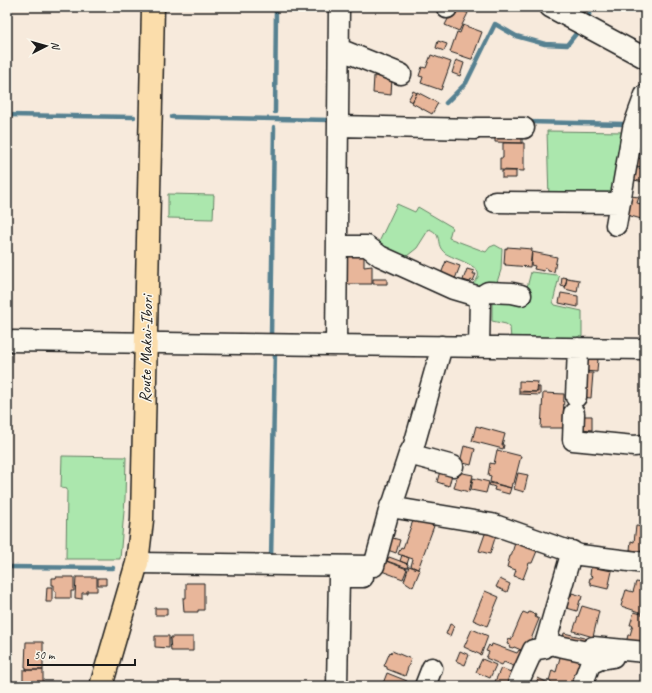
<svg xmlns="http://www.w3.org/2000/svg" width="652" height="693" font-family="Caveat,sans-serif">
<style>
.green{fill:#abe7ad;stroke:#648264}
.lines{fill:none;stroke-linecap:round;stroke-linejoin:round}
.stream{stroke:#578191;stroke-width:4.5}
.building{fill:#e8b69a;stroke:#1c1c1c}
.minor-casing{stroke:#1c1c1c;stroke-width:23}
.major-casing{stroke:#1c1c1c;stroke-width:25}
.minor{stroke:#fbf7ec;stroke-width:20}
.major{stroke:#fbddab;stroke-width:22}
.labels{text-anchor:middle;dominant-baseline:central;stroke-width:3;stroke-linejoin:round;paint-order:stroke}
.street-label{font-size:17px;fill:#1c1c1c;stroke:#fbf7ec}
</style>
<rect width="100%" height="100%" fill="#f7eadc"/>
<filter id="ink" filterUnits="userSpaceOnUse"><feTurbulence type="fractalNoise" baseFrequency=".025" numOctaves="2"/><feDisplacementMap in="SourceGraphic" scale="8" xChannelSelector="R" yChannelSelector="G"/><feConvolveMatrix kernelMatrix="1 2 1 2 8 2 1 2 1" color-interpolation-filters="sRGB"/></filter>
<g filter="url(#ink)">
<path class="green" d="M547,131L626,132L615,200L549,199Z
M168,194L214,195L213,219L168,218Z
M397,204L415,212L418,207L452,227L449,238L486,252L490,247L495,245L502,249L501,270L497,282L489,288L469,286C473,284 476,281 478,277C482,265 453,259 445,253C434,244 444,235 429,229L417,248L402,260L380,249L379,242Z
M531,272L557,275L559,277L553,302L555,305L582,311V344L511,339L510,327L506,324L492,321V300L524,299Z
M62,456L126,457L125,499L120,559H66L67,489L61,488Z"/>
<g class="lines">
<path class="stream" d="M586,20L593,7
M446,103L466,83L495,24L516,36L545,44L567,45L579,30
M275,112L276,7
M7,115L134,117
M172,117L330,120
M527,122L625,124
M271,336L274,127
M271,560L275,351
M7,567L113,568"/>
</g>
<path class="building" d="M454,7L468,13L459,31L445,25Z
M572,7H588L583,17L570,10Z
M463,25L482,32L472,59H471L450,52L457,32L460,33Z
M438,41L447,44L444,51L436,48Z
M431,55L451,62L441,90L421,83L423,77L419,76L422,67L426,68Z
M456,60L464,63L460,76L452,73Z
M374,76L392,78L391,95L373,93Z
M413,91L417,93L412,102L408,100Z
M417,92L438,103L432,114L412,103Z
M495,131H522V143L495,142Z
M503,143H524V171L500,170V158H503Z
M632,157L643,159L642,167L631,165Z
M630,167L645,169V182L628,179Z
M502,171H516V178H502Z
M631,196L639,197L637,203L645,205V220L627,215Z
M507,247L532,249L530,267L505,265L506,264H504L505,248L507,249Z
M344,251H364V267L372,266V284H344Z
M532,252L557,257L554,272L548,271V269L545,268L544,271L534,269L535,266L531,265Z
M446,261L460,266L455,279L441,274Z
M467,269L474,271L473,274H476L473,281L471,280L470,282L463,280Z
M562,277L567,278L565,287L561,286Z
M567,278L579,280L577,292L565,289Z
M373,279H387V284H373Z
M561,293L578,296V307L559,303Z
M584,357L598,358L597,372L583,371Z
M582,373H593L591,398L581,397Z
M519,381L538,382L537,392L519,391Z
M538,387H540V395L519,394V392H538Z
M543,393L564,394L563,428H541Z
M582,416H592V430L581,429Z
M476,426L505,434L502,445H504L503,449L472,441Z
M464,446L475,449L471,465L460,462Z
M497,450L521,456L514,483H512L511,488L490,482L491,476L488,475L490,463L494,464Z
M440,471L452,474L449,486L437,482Z
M458,472L473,475L469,492L454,488Z
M518,473L528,475L524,492L514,489Z
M473,478L489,482L486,493L471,490Z
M490,483L511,488L509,494L494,490L495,487L489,485Z
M414,518L434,526L418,569L411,566L413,559L398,554L401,547L403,548Z
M636,526L645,527V552L630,550L631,541L634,542Z
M486,531L496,535L490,554L479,551Z
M389,537L400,540L396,553L385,549Z
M515,543L535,549L534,550L537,551L532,563H529L523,579L514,576L516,570L507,567L510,556H511Z
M402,555L409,558L407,564L400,561Z
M389,557L408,564L407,568L387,561Z
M383,560L407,569L403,579L379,570Z
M409,566L420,570L413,587L404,581Z
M591,567L612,571L608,589L591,585V583L589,582L590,578H592L593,576L590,575Z
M56,577H74V591H71V598H56V591H54V585H52V578H56Z
M76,577H97V591H87V593H82V599L75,598Z
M98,578H106V585H98Z
M500,579L510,584L507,592L496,587Z
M643,580H645V614L621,606L626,590L633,592L636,582L642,583Z
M186,583H204V610H198V612H184L183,598H186Z
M47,587H52V602H46Z
M485,591L499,597L487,626L473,620Z
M572,593L582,596L581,600H580L577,611L560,606L563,594L571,596Z
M582,606L599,611L593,637L573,631Z
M155,608H167V615H155Z
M523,612L528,614L529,612L536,615L535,617L539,619L526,652L514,647L513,648L509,647L510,645L507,644L509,639L511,640Z
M634,612L645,615V633L641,648L626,643L628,635H630L633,625H630Z
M450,624L454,626L450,636L446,634Z
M472,629L488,636L481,655L464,647Z
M564,633L585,638L582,648L562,643Z
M155,636H169V648L155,647Z
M171,637H193V651H171L170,638L171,639Z
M26,642H43V670H26V667H25Z
M492,644L517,653L519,650L527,653L520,669L504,662L502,665L486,658L489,652L486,651L489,645L491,647Z
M392,651L411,659L405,676L387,669V667L384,666L390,652L391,653Z
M460,651L469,655L465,665L456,661Z
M561,654L582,661L574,686H550L551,681H549L552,670L556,672Z
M482,659L496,665L490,678L476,672Z
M501,668L518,675L513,686H493Z
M23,670H43V686H23Z
M387,673L407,681L405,686H382Z
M538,678L548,683L547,686H535Z"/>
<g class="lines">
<g class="minor-casing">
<path id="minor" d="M550,7L645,58
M447,8V7
M339,49L401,74
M338,126L475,129L476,128H524
M495,202L620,203
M616,225L633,128L645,95
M337,246H367L380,256L453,289L480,297L479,347
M480,297L488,292L512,293L521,295
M7,341L645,349
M336,345L339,7
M576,397L578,348
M574,413L573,440L634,446L645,445
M409,454L453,466
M390,507L492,524L580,555L645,563
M137,563L374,566L390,507L393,503L409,454L414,445L442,346
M545,643L587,652L593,647L645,652
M337,686L339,577H363
M425,686L432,668
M519,686V681L533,650L544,648L572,551
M582,686L590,664L601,659L613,657"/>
</g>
<g class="major-casing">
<path id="major" d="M101,686L137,563L142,520L153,7"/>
</g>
<use href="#minor" class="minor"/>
<use href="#major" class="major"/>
</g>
</g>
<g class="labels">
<g class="street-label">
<text transform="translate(146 349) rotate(-89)">Route Makai-Ibori</text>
</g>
</g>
<rect width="652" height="693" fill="none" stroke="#fbf7ec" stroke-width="24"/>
<rect x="12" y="12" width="628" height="669" fill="none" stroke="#1c1c1c" stroke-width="1.5" filter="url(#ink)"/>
<g transform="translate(46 46) rotate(84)" stroke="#fbf7ec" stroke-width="3" paint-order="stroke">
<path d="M0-3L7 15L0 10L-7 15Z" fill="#1c1c1c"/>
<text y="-6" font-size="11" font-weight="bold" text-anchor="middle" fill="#1c1c1c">N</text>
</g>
<path d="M28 659v6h107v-6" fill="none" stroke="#1c1c1c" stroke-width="2"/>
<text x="34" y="659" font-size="12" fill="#1c1c1c" stroke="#fbf7ec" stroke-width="3" paint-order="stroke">50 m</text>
</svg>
